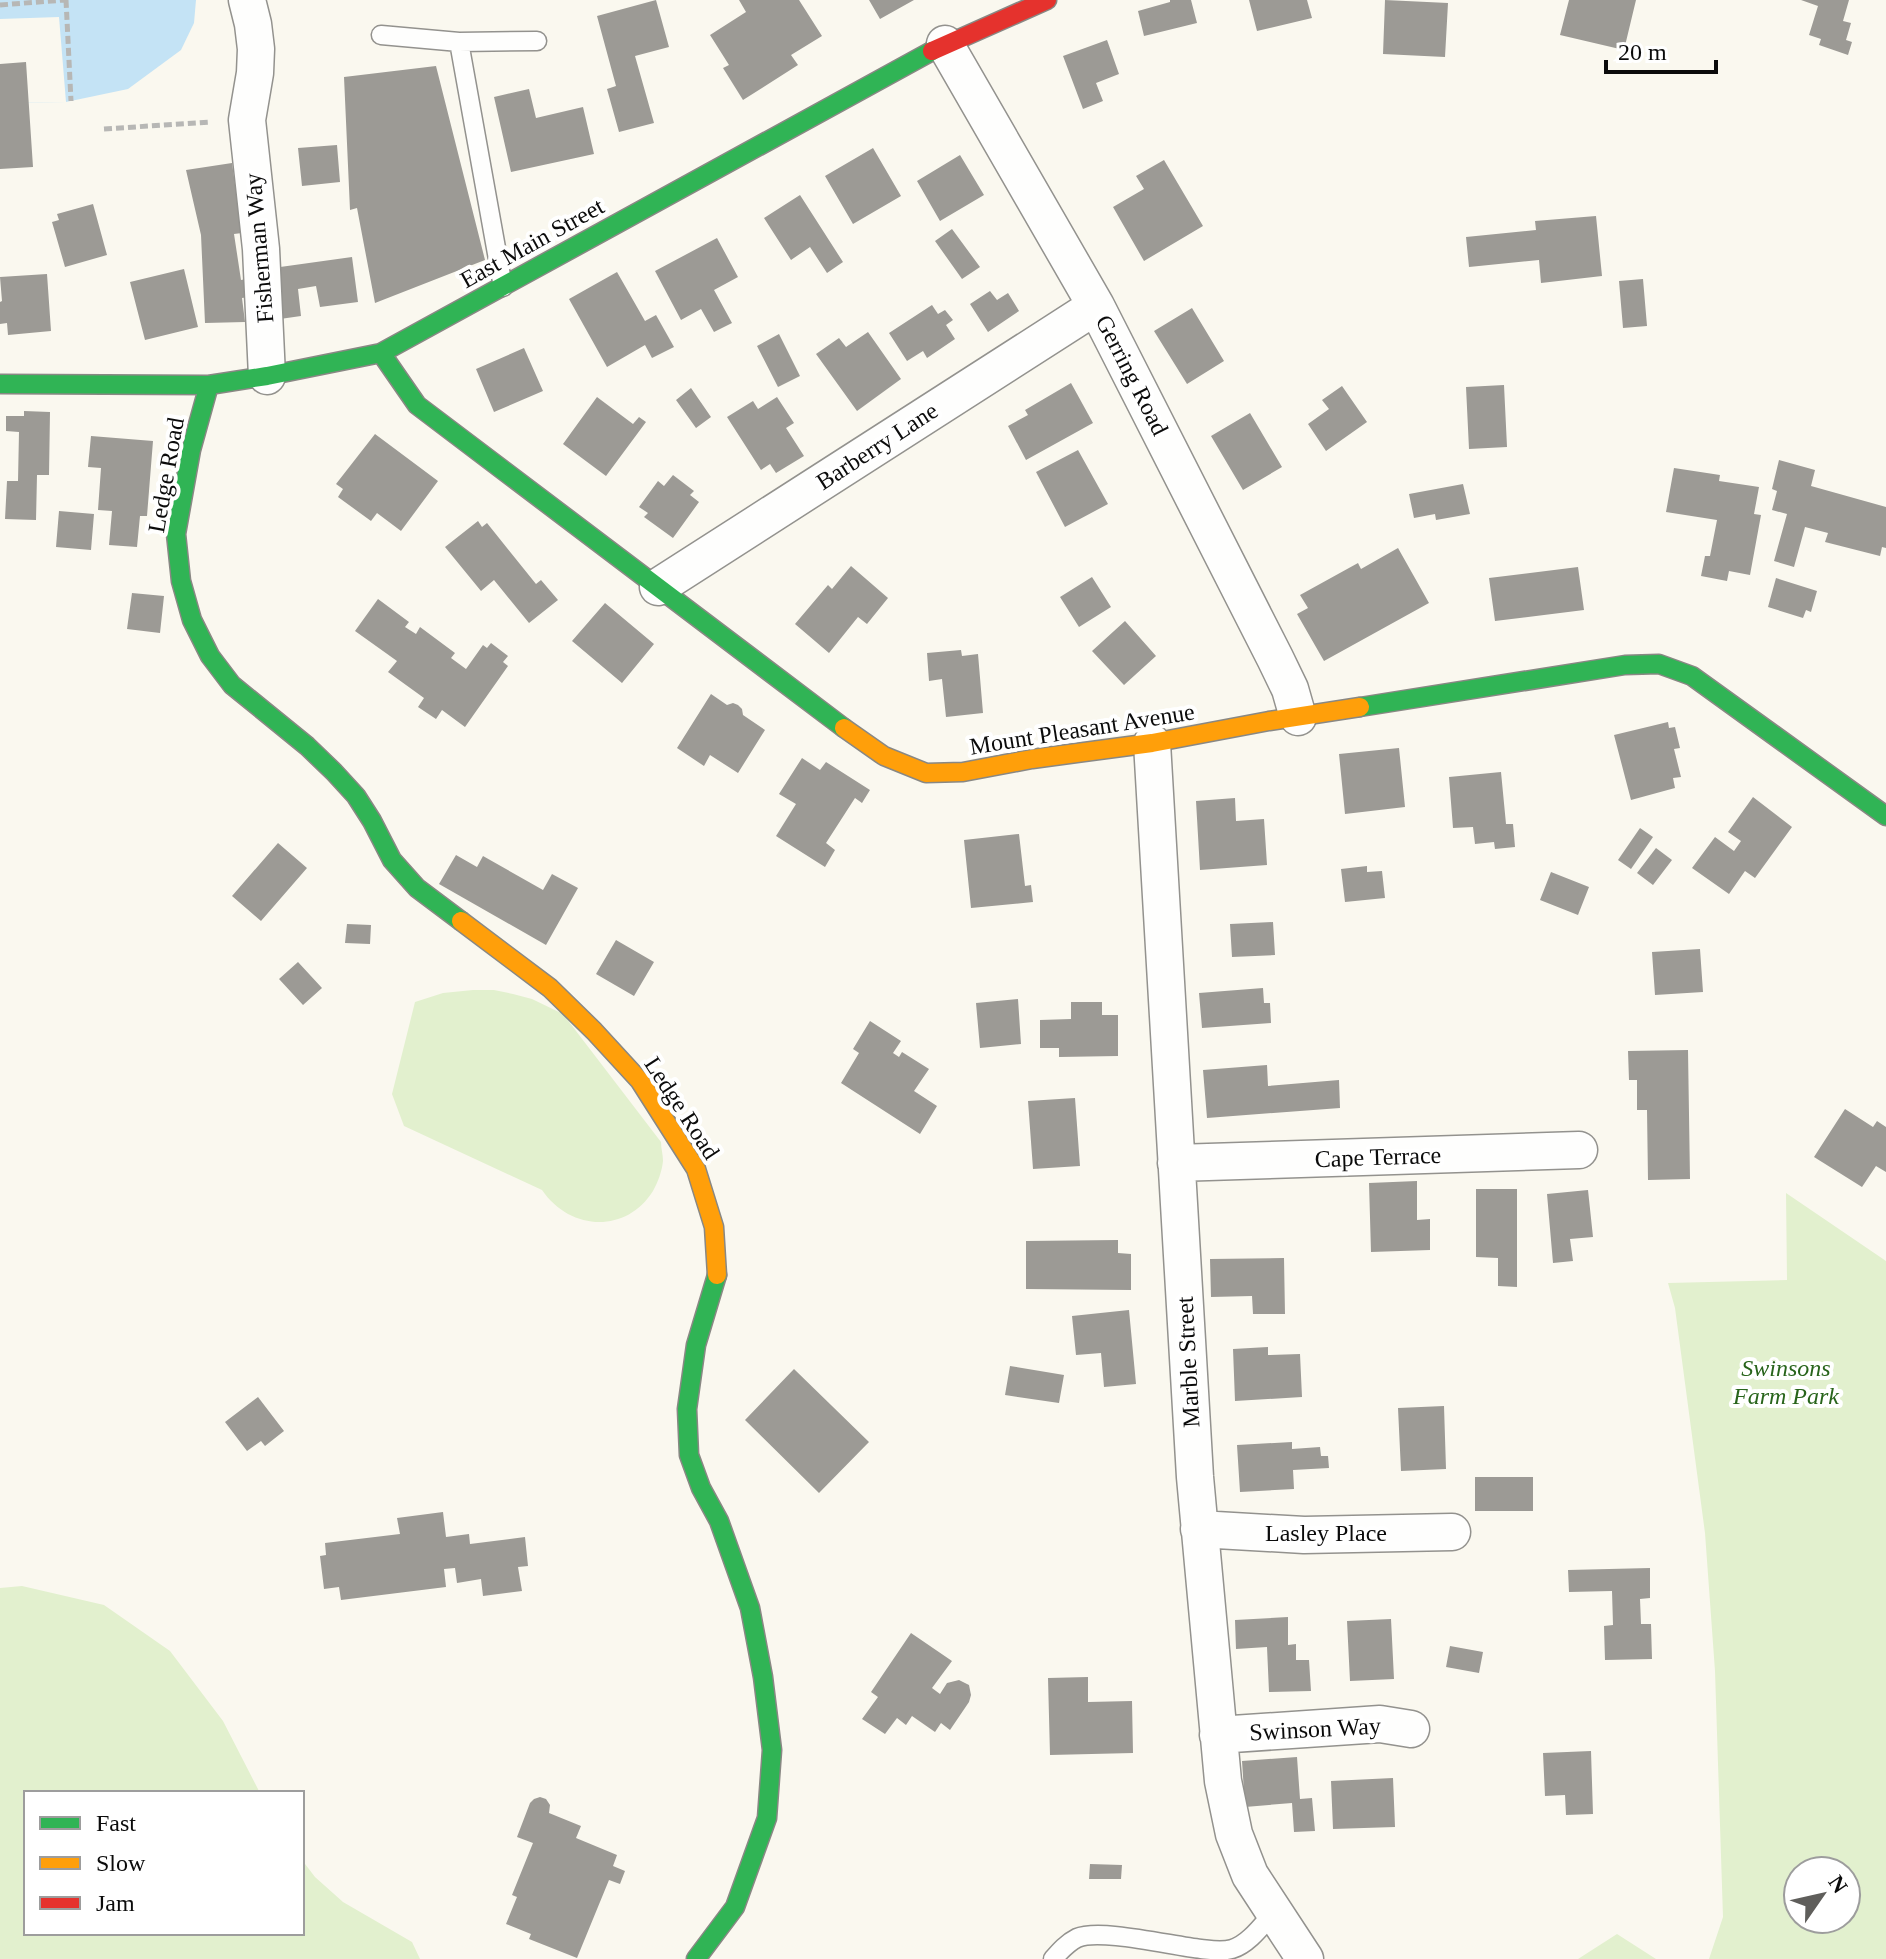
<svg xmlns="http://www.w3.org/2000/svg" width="1886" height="1959" font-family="'Times New Roman',serif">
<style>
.green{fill:#e2f0ce;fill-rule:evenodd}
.water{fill:#c4e3f5}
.pier{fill:#faf8ef}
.building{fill:#9c9a95}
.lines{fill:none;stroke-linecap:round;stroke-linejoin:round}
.lane-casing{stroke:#93928e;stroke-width:21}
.street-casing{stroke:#93928e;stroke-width:39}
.fast-casing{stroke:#898884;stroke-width:21}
.slow-casing{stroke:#898884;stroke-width:21}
.jam-casing{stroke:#898884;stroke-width:21}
.path{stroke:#b7b7b5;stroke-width:5;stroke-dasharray:8 4;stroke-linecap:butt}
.lane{stroke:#fefefd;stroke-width:18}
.street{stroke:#fefefd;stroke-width:36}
.fast{stroke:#30b455;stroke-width:18}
.slow{stroke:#ff9f0a;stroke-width:18}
.jam{stroke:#e5322d;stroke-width:18}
.labels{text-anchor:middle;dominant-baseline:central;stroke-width:8;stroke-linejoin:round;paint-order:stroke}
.street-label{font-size:24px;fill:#0b0b0b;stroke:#fff}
.park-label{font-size:24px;font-style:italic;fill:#28641b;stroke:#fff}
</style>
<rect width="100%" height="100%" fill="#faf8ef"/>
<path class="green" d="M473,990H494L513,994L532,999L563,1014L661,1142C661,1148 663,1155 663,1161C662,1171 658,1182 653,1191C626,1234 570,1231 542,1190L404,1126L392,1094L415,1002L443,993Z
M1786,1193L1886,1261V1959H1709L1723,1917L1715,1671L1705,1533L1675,1308L1668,1283L1787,1280ZM1798,1871H1846V1919H1798Z
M22,1586L104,1605L170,1651L223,1721L260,1793H26V1933H302V1860L315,1877L343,1902L412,1942L420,1959H0V1588Z
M1617,1934L1656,1959H1578Z"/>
<path class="water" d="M0,0H196L194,23L181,50L128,89L66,102L0,103Z"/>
<path class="pier" d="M59,17L66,102L0,103V19Z"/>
<path class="building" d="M656,0L669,47L635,56L654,123L619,132L607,89L616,86L597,16Z
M739,0H799L822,36L791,55L798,65L743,100L723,68L729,65L710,35L746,12Z
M869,0H914L880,19Z
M1170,0H1191L1197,23L1144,36L1138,11L1170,2Z
M1249,0H1307L1312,18L1257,31Z
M1385,0L1448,3L1445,57L1383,54Z
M1569,0H1636L1624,50L1560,35Z
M1801,0H1849L1843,21L1851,23L1846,40L1852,42L1848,55L1819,45L1821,39L1809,35L1818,6Z
M1107,40L1119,74L1096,83L1103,101L1083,109L1063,56Z
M26,62L33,167L0,169V64Z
M436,66L485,260L375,303L357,208L350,210L344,77Z
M529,89L536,118L583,107L594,154L511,172L494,97Z
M337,145L340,182L302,186L298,148Z
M873,148L901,196L853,224L825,176Z
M960,155L984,195L940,221L917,181Z
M1164,160L1203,226L1144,261L1113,207L1144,189L1136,176Z
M232,163L242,233L234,234L241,280L246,279L249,297L242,298L245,322L205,323L201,235L186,170Z
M800,195L843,262L827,273L810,247L791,260L764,218Z
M93,204L107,255L65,267L52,222L59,220L57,214Z
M1596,216L1602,276L1541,283L1539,260L1469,267L1466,237L1536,230L1535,221Z
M952,229L980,267L962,279L935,241Z
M717,238L738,277L714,290L732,323L714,332L701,309L681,320L655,271Z
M352,257L358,302L320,307L316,286L298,289L301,316L280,319L273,268Z
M184,269L198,327L145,340L130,282Z
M617,272L645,321L656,315L674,347L652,358L645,345L607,367L569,299Z
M47,274L51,331L8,335L7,323L0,324V302L2,301L0,277Z
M1643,279L1647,326L1623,328L1619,281Z
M990,291L997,300L1008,293L1019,311L988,332L970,304Z
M932,305L938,314L945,310L953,320L946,325L955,339L927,358L923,351L907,361L889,333Z
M1192,308L1224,361L1187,384L1154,331Z
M868,332L901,379L857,411L816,354L839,338L846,347Z
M779,334L800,376L778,387L757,346Z
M524,348L543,391L494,412L476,369Z
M1071,383L1093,423L1026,460L1008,426L1028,415L1025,410Z
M1504,385L1507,447L1469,449L1466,387Z
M1342,386L1367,422L1326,451L1308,424L1329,409L1322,400Z
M691,388L711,417L696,428L676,400Z
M597,397L633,424L639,417L646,422L606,476L563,444Z
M777,397L794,423L786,428L804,456L776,473L770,464L761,470L727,417L753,401L758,409Z
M24,411L50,412L49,475H37L36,520L5,519L7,481H18L19,432L6,431V416H24Z
M1250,413L1282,467L1243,490L1211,436Z
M375,434L438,481L401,531L377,513L371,521L338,497L343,489L336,484Z
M91,436L153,441L147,516H140L137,547L109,545L112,511L98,510L101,468L88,467Z
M1078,450L1108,504L1065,527L1036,472Z
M1779,460L1815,470L1811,486L1886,507V548L1882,547L1880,556L1825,542L1828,533L1805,527L1794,567L1774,561L1787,514L1772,510L1777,491L1772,489Z
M1674,468L1720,475L1719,481L1759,487L1754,514L1761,515L1750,575L1729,571L1727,581L1701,576L1705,556H1710L1717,520L1666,512Z
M673,475L694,491L690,495L699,502L673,538L644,517L648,513L639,507L658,481L664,486Z
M1463,484L1470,514L1436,520L1435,514L1414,518L1409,494Z
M59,511L94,514L91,550L56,547Z
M478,521L482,527L487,523L536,584L541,580L558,600L529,623L494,580L481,591L445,547Z
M1398,548L1429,603L1324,661L1297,614L1308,608L1300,595L1358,563L1361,569Z
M851,566L888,598L867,624L858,617L829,653L795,624L828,585L832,589Z
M1578,567L1584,610L1495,621L1489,578Z
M1092,577L1111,607L1079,627L1060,597Z
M1776,578L1817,591L1811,612L1806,610L1803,618L1768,607Z
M132,593L164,596L160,633L127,629Z
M378,599L409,622L405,627L416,634L420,627L455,653L451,658L466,669L483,645L487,648L491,643L508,656L503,662L508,666L465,727L442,710L436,719L418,707L424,698L388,672L397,661L355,631Z
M605,603L654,644L622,683L572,641Z
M1125,621L1156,656L1124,685L1092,651Z
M961,650L962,656L978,654L983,713L946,717L942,679L929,681L927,653Z
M711,694L727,705L733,703L738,705L742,709L743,715L765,730L738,773L710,755L704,766L677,748Z
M1668,722L1669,728L1675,727L1680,748L1674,749L1681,777L1673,778L1675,788L1631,800L1614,735Z
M1399,748L1405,807L1345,814L1339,754Z
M802,758L820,770L826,762L870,790L862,803L855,798L826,843L835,850L825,867L776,836L796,804L779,794Z
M1501,772L1506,824H1513L1515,847L1495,849L1494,842L1475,844L1473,827L1453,828L1449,777Z
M1753,797L1792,827L1755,878L1745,871L1729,894L1692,868L1715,837L1734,851L1741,841L1728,832Z
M1235,798L1236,821L1264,819L1267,865L1200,870L1196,801Z
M1640,828L1653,837L1631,869L1618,860Z
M1019,834L1025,886L1031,885L1033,902L971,908L964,840Z
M278,843L307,868L261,921L232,896Z
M1656,848L1672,860L1653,885L1637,873Z
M456,855L477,867L483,856L543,890L552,874L578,888L546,945L439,884Z
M1367,866V872L1382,871L1385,898L1345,902L1341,869Z
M1551,872L1589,887L1578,915L1540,900Z
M1273,922L1275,955L1232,957L1230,924Z
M347,924L371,925L370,944L345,943Z
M616,940L654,962L634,996L596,974Z
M1700,949L1703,992L1655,995L1652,952Z
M298,962L322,988L303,1005L279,979Z
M1263,988L1264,1003H1270L1271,1023L1202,1028L1199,993Z
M1018,999L1021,1044L980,1048L976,1003Z
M1071,1002H1102V1015H1118V1056L1059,1057V1048H1040V1020L1071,1019Z
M870,1021L901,1041L893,1053L899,1057L902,1052L929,1069L914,1091L937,1106L920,1134L841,1083L859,1053L853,1049Z
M1688,1050L1690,1179L1648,1180L1647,1110H1637V1080H1629L1628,1051Z
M1267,1065L1268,1086L1339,1080L1340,1108L1207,1118L1203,1070Z
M1075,1098L1080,1166L1033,1169L1028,1101Z
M1845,1109L1873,1127L1877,1121L1886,1127V1172L1876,1166L1862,1187L1814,1157Z
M1417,1181V1220L1430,1219V1250L1371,1252L1369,1183Z
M1476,1189H1517V1287L1498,1286V1258L1476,1257Z
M1588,1190L1593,1237L1570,1239L1573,1261L1553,1263L1547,1194Z
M1118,1240V1253L1131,1254V1290L1026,1289V1241Z
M1284,1258L1285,1314H1253L1252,1296L1211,1297L1210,1259Z
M1129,1310L1136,1384L1104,1387L1101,1353L1076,1355L1072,1316Z
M1268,1347V1355L1300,1354L1302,1397L1235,1401L1233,1349Z
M1010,1366L1064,1375L1059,1403L1005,1395Z
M794,1369L869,1442L819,1493L745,1420Z
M258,1397L284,1431L265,1446L261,1441L247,1451L225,1422Z
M1444,1406L1446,1469L1401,1471L1398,1408Z
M1292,1442V1449L1320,1447L1321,1456H1328L1329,1468L1293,1470L1294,1489L1240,1492L1237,1445Z
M1475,1477H1533V1511H1475Z
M443,1512L446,1537L469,1534L470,1544L525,1537L528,1566L518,1567L522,1591L483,1596L481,1579L457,1583L455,1568L444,1569L446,1587L341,1600L339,1587L324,1589L320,1556L326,1555L325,1543L400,1534L397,1518Z
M1650,1568V1598L1640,1599L1641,1624H1651L1652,1659L1605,1660L1604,1626L1613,1625L1612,1591L1569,1592L1568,1570Z
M1288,1617V1645L1296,1644V1660H1309L1311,1691L1269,1692L1267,1647L1236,1649L1235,1620Z
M1391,1619L1394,1679L1350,1681L1347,1621Z
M911,1633L952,1661L932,1688L940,1694L947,1683L959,1680L969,1685L971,1695L969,1702L950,1730L941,1723L935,1732L912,1716L906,1725L897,1718L885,1734L862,1719L878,1697L871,1692Z
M1450,1646L1483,1652L1479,1673L1446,1667Z
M1088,1677V1702L1132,1701L1133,1753L1050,1755L1048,1678Z
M1591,1751L1593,1814L1566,1815L1565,1795L1545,1796L1543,1753Z
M1297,1757L1300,1799L1312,1798L1315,1831L1294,1832L1292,1803L1245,1807L1242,1761Z
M1393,1778L1395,1827L1333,1829L1331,1781Z
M540,1797L546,1799L550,1805L549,1813L581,1826L576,1838L617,1855L613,1866L625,1871L620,1884L609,1880L577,1958L529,1939L531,1934L506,1924L517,1897L512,1895L533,1843L517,1837L530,1803L534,1799Z
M1090,1864L1122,1865L1121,1879H1089Z"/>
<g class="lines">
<g class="lane-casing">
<path id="lane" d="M381,35L459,42L537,41
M459,42L503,287
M1053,1959C1060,1951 1067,1943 1077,1938C1100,1928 1172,1946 1201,1949C1211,1950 1222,1952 1232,1949C1249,1944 1263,1924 1274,1912"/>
</g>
<g class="street-casing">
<path id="street" d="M247,0L253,24L256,49L255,73L247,120L261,249L267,376
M945,44L1096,306L1275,658L1290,689L1298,717
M658,587L1096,306
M1152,743L1195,1477L1223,1781L1234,1834L1250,1875L1305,1959
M1176,1163L1579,1150
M1199,1529L1304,1535L1452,1532
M1218,1735L1380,1724L1411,1729"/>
</g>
<g class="fast-casing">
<path id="fast" d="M381,353L417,405L844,728
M0,384L209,385L267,376L381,353L932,51
M209,385L191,450L176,534L181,581L192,620L210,656L232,685L307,746L334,772L356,796L372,821L392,860L417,888L461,921
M1360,707L1625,665L1659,664L1692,676L1886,816
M696,1959L735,1907L767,1818L772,1750L763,1677L750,1608L719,1521L701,1488L689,1455L687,1409L696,1345L717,1275"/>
</g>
<g class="slow-casing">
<path id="slow" d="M844,728L884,756L926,773L963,772L1032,759L1152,743L1269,721L1360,707
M461,921L550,988L594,1031L640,1081L696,1169L714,1227L717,1275"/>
</g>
<g class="jam-casing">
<path id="jam" d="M932,51L1047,0"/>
</g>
<path class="path" d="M66,0L71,101
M0,5L64,0
M104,129L210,122"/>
<use href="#lane" class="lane"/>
<use href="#street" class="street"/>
<use href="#fast" class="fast"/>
<use href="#slow" class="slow"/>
<use href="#jam" class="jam"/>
</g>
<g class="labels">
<g class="street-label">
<text transform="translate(532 243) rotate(-29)">East Main Street</text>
<text transform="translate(259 248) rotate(-95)">Fisherman Way</text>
<text transform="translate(1132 375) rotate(63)">Gerring Road</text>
<text transform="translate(877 446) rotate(-33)">Barberry Lane</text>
<text transform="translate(166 475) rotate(-80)">Ledge Road</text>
<text transform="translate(1082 729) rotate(-9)">Mount Pleasant Avenue</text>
<text transform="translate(682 1108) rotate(57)">Ledge Road</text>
<text transform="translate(1378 1157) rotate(-2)">Cape Terrace</text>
<text transform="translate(1188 1362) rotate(-93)">Marble Street</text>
<text x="1326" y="1533">Lasley Place</text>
<text transform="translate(1315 1729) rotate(-3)">Swinson Way</text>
</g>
<g class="park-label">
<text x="1786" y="1368">Swinsons<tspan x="1786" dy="28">Farm Park</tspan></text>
</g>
</g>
<rect x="24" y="1791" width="280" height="144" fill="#ffffff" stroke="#9d9d9d" stroke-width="2"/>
<rect x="40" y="1817" width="40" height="12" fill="#30b455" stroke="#9d9d9d" stroke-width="2"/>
<text x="96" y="1831" font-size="24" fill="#0b0b0b">Fast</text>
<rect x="40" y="1857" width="40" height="12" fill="#ff9f0a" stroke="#9d9d9d" stroke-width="2"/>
<text x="96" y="1871" font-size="24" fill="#0b0b0b">Slow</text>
<rect x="40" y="1897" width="40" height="12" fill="#e5322d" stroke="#9d9d9d" stroke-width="2"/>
<text x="96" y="1911" font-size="24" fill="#0b0b0b">Jam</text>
<g transform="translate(1822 1895) rotate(56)"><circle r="38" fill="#ffffff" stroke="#9d9d9d" stroke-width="2"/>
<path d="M0-6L14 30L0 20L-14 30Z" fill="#5f5e5b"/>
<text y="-12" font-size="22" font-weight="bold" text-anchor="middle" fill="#0b0b0b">N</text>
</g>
<path d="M1606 60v12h110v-12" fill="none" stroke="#0b0b0b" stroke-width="4"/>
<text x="1618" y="60" font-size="24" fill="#0b0b0b" stroke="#ffffff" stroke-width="6" paint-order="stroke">20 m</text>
</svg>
